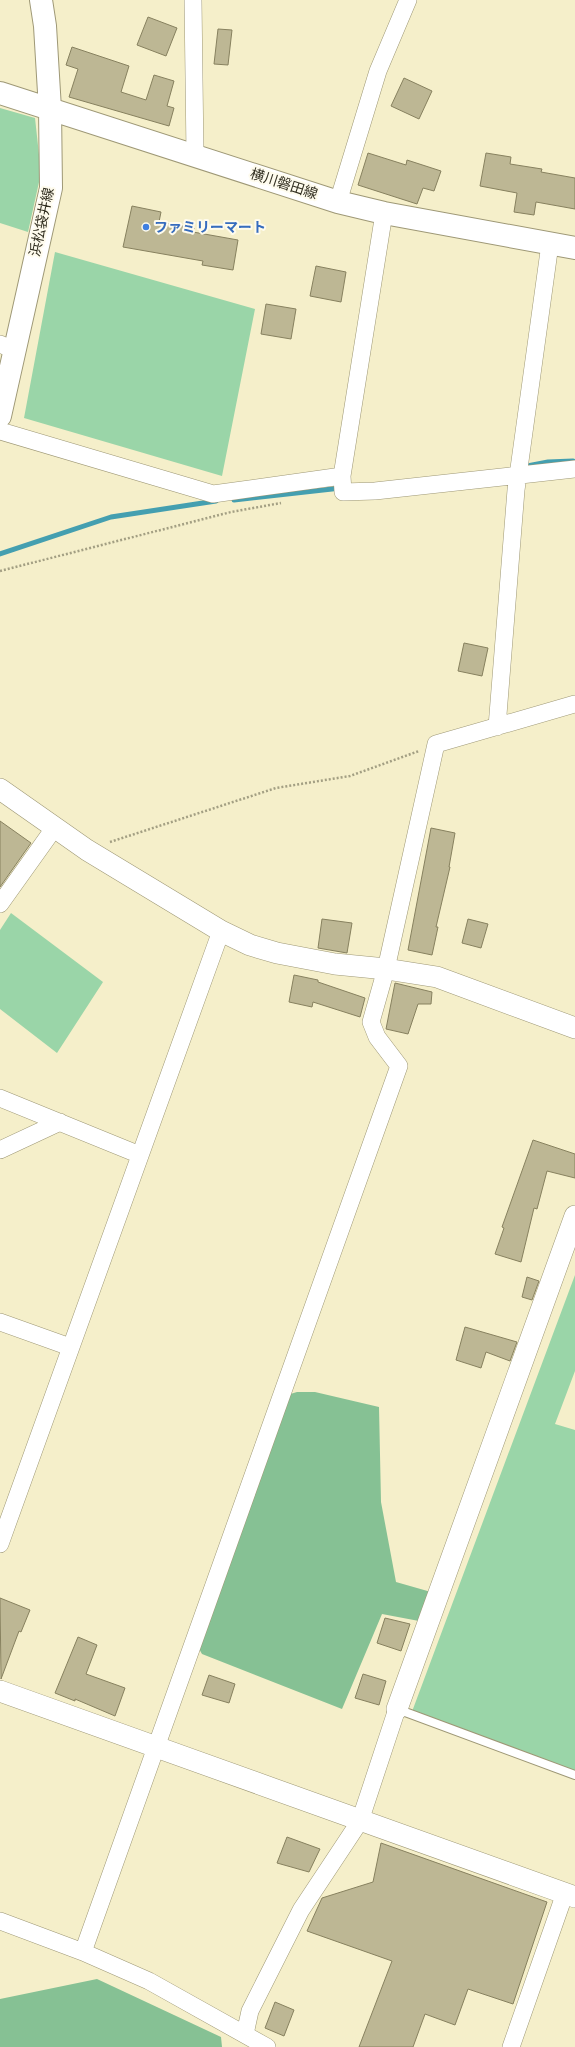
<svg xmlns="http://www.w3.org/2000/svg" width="575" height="2047" font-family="'Fira Sans','Noto Sans JP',sans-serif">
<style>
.green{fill:#9ad5a8}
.forest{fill:#86c194}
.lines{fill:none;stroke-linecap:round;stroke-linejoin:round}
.stream{stroke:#449fb0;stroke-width:5}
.building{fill:#bdb794;stroke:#87815f}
.service-casing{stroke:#9e9876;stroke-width:10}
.minor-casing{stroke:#9e9876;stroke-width:18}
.tertiary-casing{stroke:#9e9876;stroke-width:22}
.secondary-casing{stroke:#9e9876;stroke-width:24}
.path{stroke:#a39f83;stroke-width:2.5;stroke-dasharray:2 2;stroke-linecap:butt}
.service{stroke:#fff;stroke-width:8}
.minor{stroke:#fff;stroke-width:17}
.tertiary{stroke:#fff;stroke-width:21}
.secondary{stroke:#fff;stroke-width:22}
.shop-dot{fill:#3f7fe0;stroke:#fefbed;stroke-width:1.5}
.labels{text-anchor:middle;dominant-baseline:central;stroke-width:4;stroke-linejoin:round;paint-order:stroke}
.street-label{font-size:14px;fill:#312e20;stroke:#fefbed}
.shop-label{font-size:14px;font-weight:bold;fill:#366cbe;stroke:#fefbed;text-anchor:start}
</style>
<rect width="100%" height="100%" fill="#f5efca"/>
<path class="green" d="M0,108L35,118L41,173L28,232L0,223Z
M55,252L255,309L222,476L24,418Z
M11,913L103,982L57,1053L0,1009V930Z
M575,1275V1371L555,1424L575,1430V1776L410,1717Z"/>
<path class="forest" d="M297,1392H315L379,1407L381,1502L396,1582L431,1592L419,1621L382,1614L342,1709L202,1654L194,1640L287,1395Z
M97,1979L221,2037L222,2047H0V1999Z"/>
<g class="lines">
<path class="stream" d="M522,467L548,462L573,461
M234,500L341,488
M0,554L111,517L216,501"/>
</g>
<path class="building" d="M148,17L177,28L166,56L137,45Z
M218,29L232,30L228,65L214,64Z
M72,47L129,66L121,92L146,100L154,75L174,81L167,106L174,108L169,126L69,97L78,69L66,65Z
M404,78L432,91L419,119L391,106Z
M368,153L406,165L407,160L441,171L434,191L423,188L417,204L358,185Z
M486,153L511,157L510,164L542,169L541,172L575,178V209L536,202L534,215L514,212L517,193L480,186Z
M132,206L161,212L159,222L194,228L193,232L238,240L233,270L202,265L203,261L123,247Z
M316,266L346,272L341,302L310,296Z
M266,304L296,309L291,339L261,334Z
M464,643L488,648L482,676L458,671Z
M0,821L31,843L0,887Z
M431,828L455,833L449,867H450L436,927H438L432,955L408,950Z
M322,919L352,923L347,953L318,948Z
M468,919L488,924L481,948L462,943Z
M294,975L318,980V982L365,998L360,1017L313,1002L312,1007L289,1002Z
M395,983L432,992L431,1004H418L408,1034L386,1029Z
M533,1140L575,1154V1178L547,1171L537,1209L534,1208L521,1262L495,1254L504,1228L502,1227Z
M527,1277L539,1281L532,1300L522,1297Z
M465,1327L517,1342L510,1361L486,1352L481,1368L456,1360Z
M0,1598L30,1610L21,1632L19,1631L1,1679Z
M385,1618L410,1624L401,1651L377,1643Z
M78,1637L97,1645L86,1674L125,1688L115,1716L75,1699V1701L55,1693Z
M363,1674L386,1681L379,1705L355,1698Z
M209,1675L235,1684L229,1703L202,1695Z
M287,1837L320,1849L309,1872L277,1863Z
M381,1843L547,1902L513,2004L468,1989L455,2025L425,2014L413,2047H359L392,1961L307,1931L322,1898L373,1882Z
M275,2002L294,2010L284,2036L265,2028Z"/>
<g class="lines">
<g class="service-casing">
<path id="service" d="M397,1709L575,1775"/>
</g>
<g class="minor-casing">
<path id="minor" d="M193,0L195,155
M338,202L378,71L408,0
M384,213L342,476L343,492L375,491L575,469
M0,344L14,350
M0,431L213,494L342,476
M497,727L516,490L550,244
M0,904L55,827
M0,1098L140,1155
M0,1150L60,1122
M0,1322L70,1347
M0,1544L221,931
M0,1921L83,1952L149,1981L267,2047
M83,1952L399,1066L377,1037L371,1022L386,969L436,744L575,704
M245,2034L250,2011L301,1910L360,1821L397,1709
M511,2047L565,1893"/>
</g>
<g class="tertiary-casing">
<path id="tertiary" d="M0,789L87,850L221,931L250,945L277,953L335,964L386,969L437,977L575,1028
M0,1691L575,1897
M397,1709L575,1216"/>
</g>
<g class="secondary-casing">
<path id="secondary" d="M0,93L338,202L384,213L575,248
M0,416L51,188L50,109L45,26L41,0"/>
</g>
<path class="path" d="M0,571L231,512L281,503
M110,842L276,788L350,776L419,751"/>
<use href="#service" class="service"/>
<use href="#minor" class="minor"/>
<use href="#tertiary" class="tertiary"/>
<use href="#secondary" class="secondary"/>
</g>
<circle class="shop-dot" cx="146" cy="227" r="4"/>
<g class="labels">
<g class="street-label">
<text transform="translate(284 184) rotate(18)">横川磐田線</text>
<text transform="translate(42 222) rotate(-78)">浜松袋井線</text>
</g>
<g class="shop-label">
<text x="154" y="227">ファミリーマート</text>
</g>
</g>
</svg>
